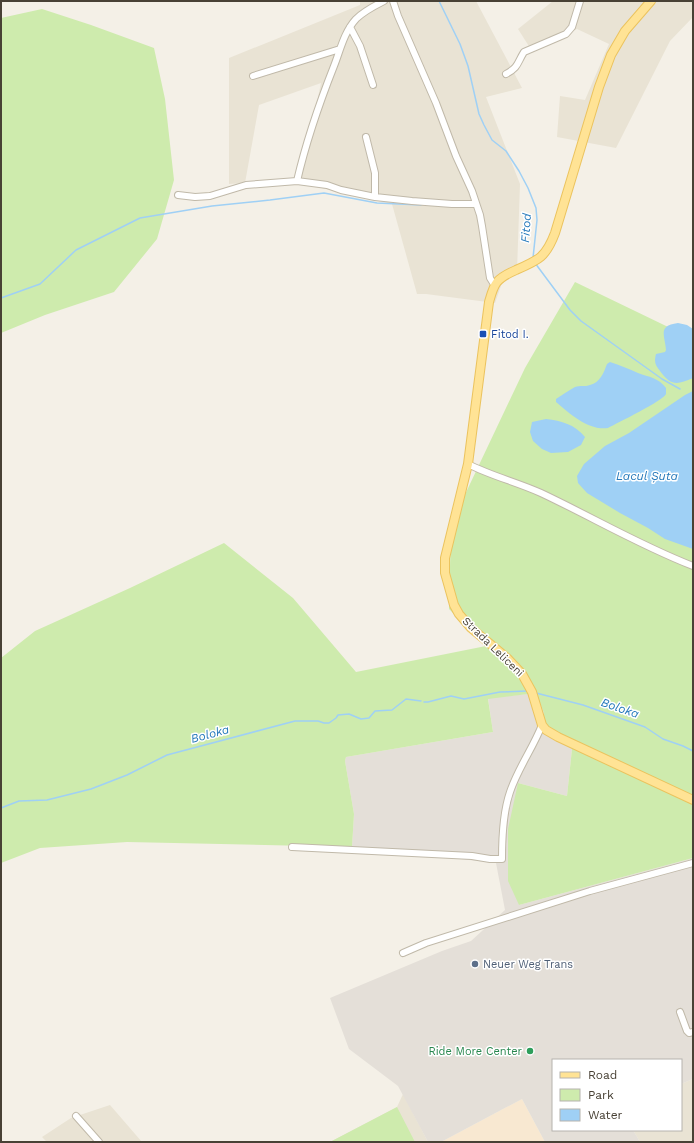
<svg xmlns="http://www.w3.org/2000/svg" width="694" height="1143" font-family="'Work Sans',sans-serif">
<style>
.residential{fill:#e9e3d4}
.commercial{fill:#f8e8d1}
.industrial{fill:#e4dfd8}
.green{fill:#ceebad}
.water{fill:#9fd0f5}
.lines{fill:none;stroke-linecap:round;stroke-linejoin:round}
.stream{stroke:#9fd0f5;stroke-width:1.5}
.minor-casing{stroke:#c0b9a9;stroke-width:8}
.major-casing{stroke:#ebc35e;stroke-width:10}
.minor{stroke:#fff;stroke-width:6}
.major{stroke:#ffe395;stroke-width:8}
.transit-dot{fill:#1a4fb4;stroke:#fff;stroke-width:1.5}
.service-dot{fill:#5c6f8a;stroke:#fff;stroke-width:1.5}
.leisure-dot{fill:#2e9e5b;stroke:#fff;stroke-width:1.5}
.labels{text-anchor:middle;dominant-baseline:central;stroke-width:3;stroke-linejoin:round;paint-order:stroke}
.transit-label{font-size:11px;fill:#164399;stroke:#fff;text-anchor:start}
.street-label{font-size:11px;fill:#484135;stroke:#fff}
.service-label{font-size:11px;fill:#4e5e75;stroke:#fff;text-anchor:start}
.leisure-label{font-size:11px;fill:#27864d;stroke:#fff;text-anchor:end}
.water-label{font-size:12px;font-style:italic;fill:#277abb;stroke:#fff}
</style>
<rect width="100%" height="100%" fill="#f4f0e7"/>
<path class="residential" d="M360,1H476L522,88L486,97L520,184L517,271L502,283L495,303L426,294H417L392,204L300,183L321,83L259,105L245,183L229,184V58L360,5Z
M553,1H693V17L670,41L616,148L557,137L560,96L585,100L609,44L577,29L532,51L518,29Z
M693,1079V1142H640L633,1130H681V1084Z
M403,1094L428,1142H330L397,1107Z
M110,1105L142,1142H47L42,1137L71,1118Z"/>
<path class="commercial" d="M522,1099L545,1142H441Z"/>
<path class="industrial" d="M536,693L544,713V732L572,749L567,796L518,783L519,905L693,858V1079L681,1084V1060H553V1130H633L640,1142H545L522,1099L441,1142H428L398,1086L349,1049L330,998L442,951L471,941L505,910L496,863L352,847L354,814L345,761L346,757L493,732L488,698Z"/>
<path class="green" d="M42,9L91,25L154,48L165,99L174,180L157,239L114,292L45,315L1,333V18Z
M575,282L693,339V858L519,905L508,881V829L518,783L567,796L572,749L544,732V713L536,693L488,699L493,732L346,757L345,761L354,814L352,847L127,842L40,848L1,863V658L35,631L130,588L224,543L293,598L356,672L486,646L449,609L451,524L525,368Z
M397,1107L415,1142H330Z"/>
<path class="water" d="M678,323L687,325L693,329V378C677,385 671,386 660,371C655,365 654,362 656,354L665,352L666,350C665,335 657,326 678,323Z
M610,362C620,365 629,369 638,373C649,377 659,378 666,388C666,389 666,394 666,394C663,401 617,423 608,428C589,431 570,414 556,402V399C562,395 568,391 575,387C580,385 585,387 590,385C600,383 604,372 607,364Z
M693,391V549L665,539L648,528L620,513L587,493L578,483L577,476L584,464L605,446L629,433L685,395Z
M546,419C562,421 574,424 585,437L581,445L568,452L551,453L542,449L533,441L530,432L532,422Z"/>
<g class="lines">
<path class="stream" d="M439,1L460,44L468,66L479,114L484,125L492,140L506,151L519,171L528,188L536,208L537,220L533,258
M535,263L570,310L581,321L662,379L680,389
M1,298L40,284L76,250L140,218L212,206L270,200L324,193L377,203L421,205
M536,693L583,705L645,727L663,739L683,746L693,751
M424,702H428L451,696L464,699L500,692L527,691
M1,808L19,801L47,800L91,789L127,775L167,755L295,721H318L324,723H329L336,718L338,715L349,714L361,719L369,718L375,711L392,710L406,699L421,701"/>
<g class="minor-casing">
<path id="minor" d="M393,1L398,16L436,103L456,156L472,191L480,215L482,226L490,278L495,286
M350,27L360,46L373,85
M506,74C519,67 517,63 524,52L566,34L572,27L580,1
M253,76L340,49
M366,137L375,173V197
M297,181C306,142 319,104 334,66C340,51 344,32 356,19C362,13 376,5 384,1
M178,195L195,197L210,196L246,185L297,181L327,185L341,190L375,197L412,201L452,204H476
M468,464C491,476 517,482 541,493C592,517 641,546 693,566
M292,847L472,856L490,859H502C502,837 503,812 510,792C518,768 533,748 542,725
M403,953L426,943L590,891L693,863
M680,1012L687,1031L689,1033L693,1032
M76,1116L99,1142"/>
</g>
<g class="major-casing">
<path id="major" d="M651,1L625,31L611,55L599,87L555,233C546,257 539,260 516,270C509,273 502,276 497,282C493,287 491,295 489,302L468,464L445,558V573L454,605L459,614L471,628L507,658L522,674L532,692L542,725L546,730L558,737L693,800"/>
</g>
<use href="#minor" class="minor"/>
<use href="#major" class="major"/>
</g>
<rect class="transit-dot" x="479" y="330" width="8" height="8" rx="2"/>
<circle class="service-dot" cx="475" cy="964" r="4"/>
<circle class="leisure-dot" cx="530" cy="1051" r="4"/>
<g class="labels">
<g class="transit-label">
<text x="491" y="334">Fitod I.</text>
</g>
<g class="street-label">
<text transform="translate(493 647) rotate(44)">Strada Leliceni</text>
</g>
<g class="service-label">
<text x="483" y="964">Neuer Weg Trans</text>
</g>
<g class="leisure-label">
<text x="522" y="1051">Ride More Center</text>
</g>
<g class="water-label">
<text transform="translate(526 228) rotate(-86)">Fitod</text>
<text x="647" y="476">Lacul Șuta</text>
<text transform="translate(620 708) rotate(19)">Boloka</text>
<text transform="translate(210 734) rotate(-15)">Boloka</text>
</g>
</g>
<rect width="694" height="1143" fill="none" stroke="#484135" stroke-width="4"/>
<rect x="552" y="1059" width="130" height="72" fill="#ffffff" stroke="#b6b3ae"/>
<rect x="560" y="1072" width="20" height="6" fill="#ffe395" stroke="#b6b3ae"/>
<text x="588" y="1079" font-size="12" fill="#484135">Road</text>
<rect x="560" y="1089" width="20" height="12" fill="#ceebad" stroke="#b6b3ae"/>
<text x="588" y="1099" font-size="12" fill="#484135">Park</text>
<rect x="560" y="1109" width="20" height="12" fill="#9fd0f5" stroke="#b6b3ae"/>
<text x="588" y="1119" font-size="12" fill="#484135">Water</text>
</svg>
